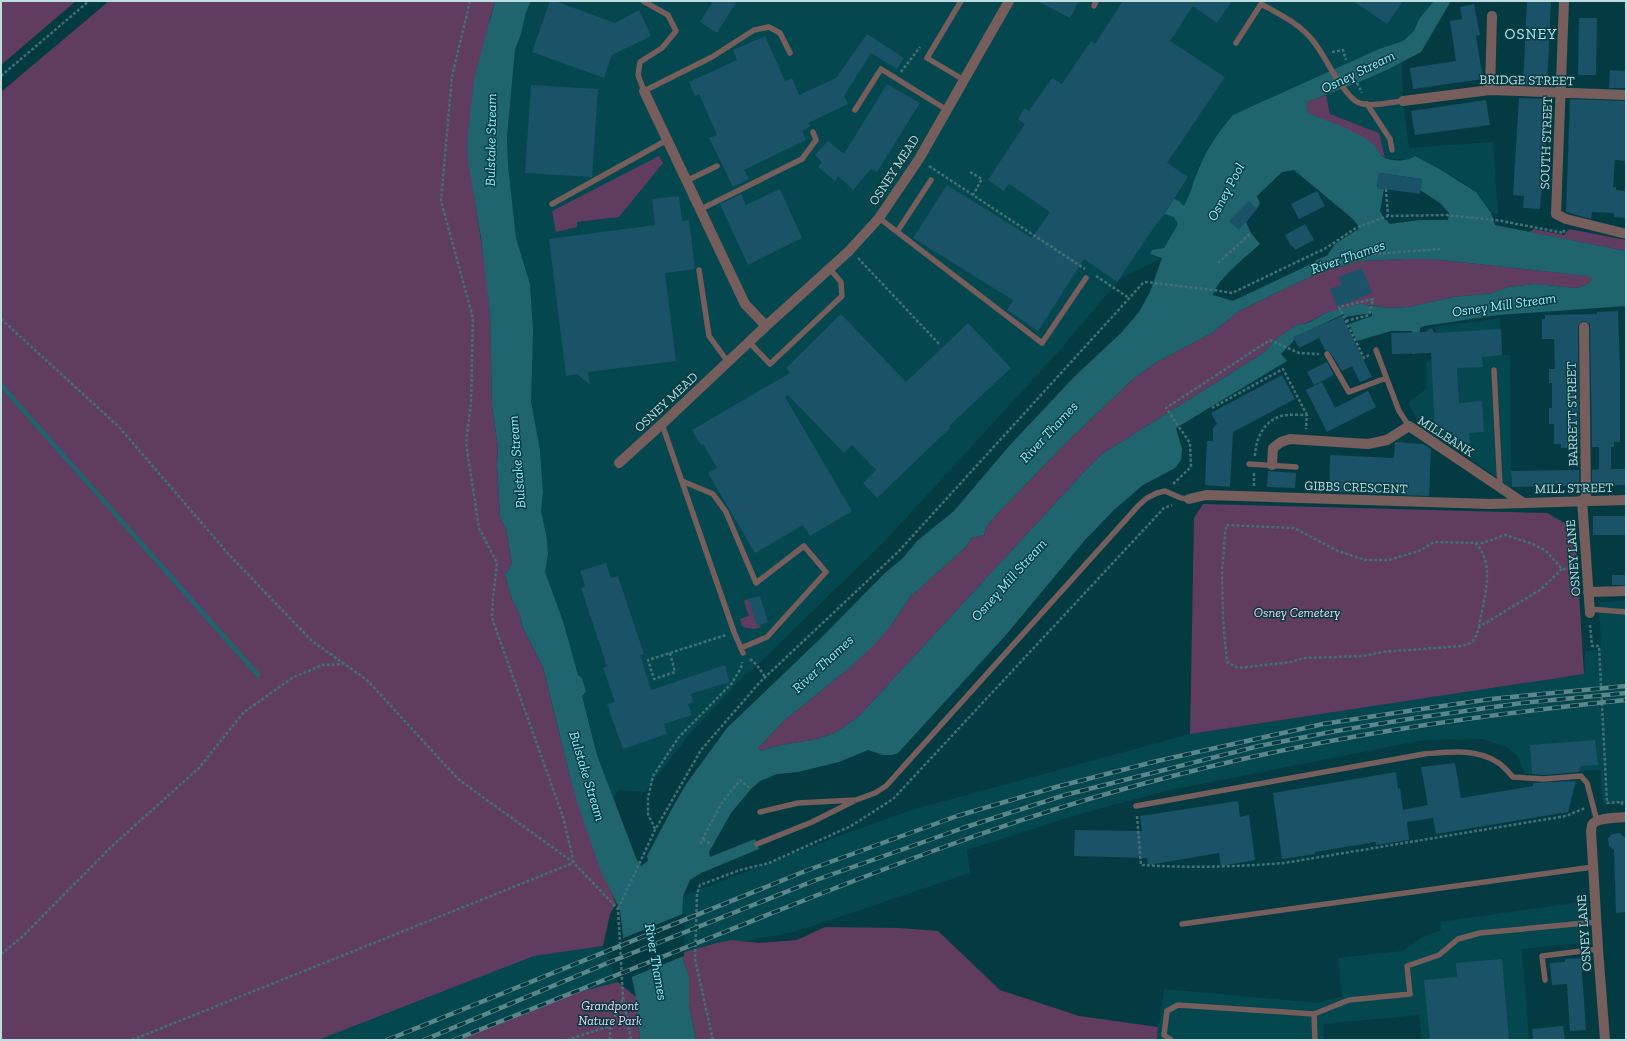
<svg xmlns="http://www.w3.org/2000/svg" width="1627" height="1041" font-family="'Zilla Slab',serif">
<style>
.built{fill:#04474f}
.green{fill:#603c60}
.water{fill:#20656e;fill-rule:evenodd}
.pier{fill:#043b42}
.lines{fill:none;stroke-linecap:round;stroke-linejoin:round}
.stream{stroke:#20656e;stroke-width:4.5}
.building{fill:#1a5267}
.path{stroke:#417076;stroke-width:2.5;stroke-dasharray:3 2;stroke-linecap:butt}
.lane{stroke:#755e5b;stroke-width:5.5}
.street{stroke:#755e5b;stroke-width:10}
.rail-casing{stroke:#5b868c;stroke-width:4.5}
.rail{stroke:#043b42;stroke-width:3;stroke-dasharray:9;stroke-linecap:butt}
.labels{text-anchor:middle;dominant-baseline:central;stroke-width:3;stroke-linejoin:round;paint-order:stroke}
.street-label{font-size:13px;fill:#bedde1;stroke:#043b42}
.park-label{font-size:13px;font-style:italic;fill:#fad1f9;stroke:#043b42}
.water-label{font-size:14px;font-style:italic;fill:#92f1fe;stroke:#043b42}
.quarter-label{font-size:15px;letter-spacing:1px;fill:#aff1fa;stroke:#043b42}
</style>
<rect width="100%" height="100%" fill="#043b42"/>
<path class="built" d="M531,1H1434L1419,19L1414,31L1403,41L1379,49L1233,116L1227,122L1206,154L1198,168L1192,192L1184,207L1179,201L1165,214L1174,217L1178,224L1164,248L1152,250L1150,255L1162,258L1120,279L1058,352L885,541L757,665L745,675L691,732L645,792L618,790L613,799L597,754L582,696L586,692L582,678L578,675L563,621L545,572L548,554L547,539L541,511L543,493L540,450L531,402L530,284L516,238L508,166L507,137L515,50L521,34L526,12Z
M1402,62L1403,101L1409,148L1493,142L1498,214L1491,213L1476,192L1461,181L1415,156L1410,160L1385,158L1379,133L1330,114L1326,95L1357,83Z
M1500,318L1502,355H1510L1511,488L1418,421L1408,403L1427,388L1426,362L1438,360L1435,327Z
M1626,601V803L1603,804L1600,770L1525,774L1517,755L1506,747L1483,739L1423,740L1166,791L1079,814L967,850L970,873L794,932L681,953L683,896L833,838L915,809L1190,734L1584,674L1585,651L1601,650L1599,602Z
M1581,902L1584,943L1522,949L1529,1040H1422L1419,1015L1323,1024L1324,1040H1157L1164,989L1318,1003L1342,996L1338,958L1403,951L1421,938L1441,930L1440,922Z
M603,946L618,982L477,1040H318L534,956Z"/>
<path class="green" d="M1,1H76L1,65Z
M109,1H495L490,18L472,182L487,279L490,313L492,405L498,448L497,465L500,517L506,529L512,563L505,575L512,599L520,615L522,626L543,667L571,781L590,838L616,904L610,914L603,946L534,956L318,1040H1V92Z
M1326,95L1330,114L1379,133L1385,158L1378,152L1373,144L1335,124L1308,113L1306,102Z
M659,156L663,163L619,217L577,222V227L556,232L552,211Z
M1534,229L1564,235L1569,229L1626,240V251L1529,232Z
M1405,259H1432L1589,276L1592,279L1588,284L1577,288L1534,284L1508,287L1493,293L1453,297L1409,307L1387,308L1370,305L1328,312L1307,323L1297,325L1278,337L1263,353L1102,454L1085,471L860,715C852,721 843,728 834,733C811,743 784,742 761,751L758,748L786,719L848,669L892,624L910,597L967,546L971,538L984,535L986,527L998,513L1066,443L1133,379L1155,363L1212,333L1239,311L1320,272L1322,273L1325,269L1339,263L1341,267L1359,261Z
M1203,504L1547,513L1575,529L1584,674L1190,734L1194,518Z
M748,599L760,625L761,627C754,630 749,629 742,626L740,619L749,616L744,601Z
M825,927L899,928L938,931L1000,990L1079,1016L1158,1027L1157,1040H696L689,1005V977L681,953L717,943L732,940L759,943L797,940Z
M618,982L636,997L640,1040H459L564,996Z"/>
<path class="water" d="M495,1H531L526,12L521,34L515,50L507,137L508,166L516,238L530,284L533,331L531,402L540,450L543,493L541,511L547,539L548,554L545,572L563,621L578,675L582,678L586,692L582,696L597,755L636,858L641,866L648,861L647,856L674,805L687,783L727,728L822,637L885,573L903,558L917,541L954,511L1010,445L1074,377L1121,333L1139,312L1150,292L1162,258L1150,254L1152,250L1164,248L1178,224L1174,217L1164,214L1174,199L1179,201L1184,206C1191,193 1193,182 1199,168C1206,150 1220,130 1233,115L1379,49L1403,41L1414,31L1419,19L1434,1H1451L1421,52L1389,69L1357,83L1307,102L1308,113C1324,119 1361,133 1373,144C1378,148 1379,155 1385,158C1394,162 1408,161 1415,156L1441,170L1476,192L1491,213L1495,225L1626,251V306L1498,315L1424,326L1420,328L1418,353L1412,354V331H1391L1357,341L1349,324L1372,316V313L1345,317L1344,314L1299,335L1281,354L1287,361L1176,428L1182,449L1181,460L1175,468L1143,485L1114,510L1085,540L1005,636L898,753L892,755H883L868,750L839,762L798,772L777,774L760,781L751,789L731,813L709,852L710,857L755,839L759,849L701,873L690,880L683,896L681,953L689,977V1005L696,1040H640L636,997L623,936L620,910L600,869L579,808L571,781L543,667L522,626L520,615L512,599L505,575L512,563L506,529L500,517L497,465L498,448L492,405L490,313L481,238L468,161L467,142L474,80ZM1294,170L1353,219L1360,228L1335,244L1327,256L1316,260L1315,262L1233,301L1213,295C1217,279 1247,256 1260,244L1251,233L1246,222L1260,204L1257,196L1282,172ZM1379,173L1422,179L1420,190L1440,203L1449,213L1448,220H1420L1389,224L1387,220H1385L1380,211L1384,189L1377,188ZM1405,259H1432L1588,276L1592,279L1588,284L1577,288L1534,284L1508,287L1493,293L1453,297L1409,307L1387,308L1360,304L1328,312L1308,323L1297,325L1278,337L1263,353L1102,454L1085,471L860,715C852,721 843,728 834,733C811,743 784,742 761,751L758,748L786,719L848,669L873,646L892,624L910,597L967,546L971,538L984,535L986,527L998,513L1066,443L1133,379L1155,363L1212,333L1239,311L1320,272L1322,273L1326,271L1325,269L1338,263L1340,267L1359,261Z"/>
<path class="pier" d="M685,913L684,956L629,978L621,939Z"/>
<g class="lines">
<path class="stream" d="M1,385L258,675"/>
</g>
<path class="building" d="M550,1H555L615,23L639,10L651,36L612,55L604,78L532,52Z
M713,1H737L717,33L700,22Z
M1037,1H1079L1070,18Z
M1123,1H1232L1217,23L1193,6L1170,41L1225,77L1167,163L1188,177L1160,221L1159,220L1117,282L1084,259L1038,331L1007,310L1013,300L913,238L947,185L1032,238L1050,212L1009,184L1004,191L988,180L1025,124L1018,119L1025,108L1029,111L1052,78L1062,84L1091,41L1095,44Z
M1353,1H1403L1387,24Z
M1527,1H1551L1547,86L1523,85Z
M1474,4L1480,35L1476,36L1483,79L1413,89L1410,68L1456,61L1450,21L1462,19L1460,7Z
M1579,18H1597L1596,75H1578Z
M867,34L904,58L897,69L871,53L844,96L848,104L808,123L811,126L802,131L806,140L744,170L749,179L733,187L709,138L717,135L699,94L695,96L689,82L737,60L733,50L765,36L785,81L792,78L799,95L836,78Z
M1610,70L1626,71V88H1609Z
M887,84L920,103L877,172L871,169L853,190L838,176L835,181L818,167L822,162L815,155L828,141L844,154Z
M531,85L598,89L592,177L525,173Z
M1519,98L1549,99L1540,209L1523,208L1524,196L1513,195Z
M1570,99L1626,101V161L1615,160L1613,187H1616V190L1625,191L1626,218L1614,217V213L1592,212L1591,219L1566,212Z
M1486,100L1490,125L1415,135L1411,111Z
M1379,173L1422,179L1420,194L1377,188Z
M780,189L802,238L748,265L720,204L741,194L746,205Z
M1317,191L1325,206L1299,219L1291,204Z
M679,196L682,221L689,220L695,269L665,273L676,361L588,372L590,385L577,374L566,376L549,239L655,225L652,199Z
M1249,201L1257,209L1239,230L1229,221Z
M1305,224L1314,240L1295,250L1293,246H1291L1285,235Z
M1362,268L1372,293L1337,307L1330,289L1342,285L1339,277Z
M1618,311L1620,368V442H1614V447H1611V469H1626V485L1594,486H1592V470L1599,469V447H1592L1590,324L1584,321L1579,324L1578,327L1579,447L1561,448V444H1554V424H1549V408H1552V383H1549V369H1555L1554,339H1542V319H1545V315L1597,314V312Z
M841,314L906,382L968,323L1011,368L949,426L950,428L877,498L863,483L876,470L852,445L844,453L788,395L785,397L852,511L810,536L803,525L755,553L708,473L717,468L703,444L701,445L692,430L790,373L786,368Z
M1342,316L1372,377L1360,382L1352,366L1342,371L1330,352L1325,350L1319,338L1299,348L1293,337Z
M1431,328L1435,333L1501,329L1502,355L1482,357L1483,367L1457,368L1459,403L1482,401L1484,432L1469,433L1470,445L1454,446L1453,432H1435L1431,353L1392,354L1391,333L1425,332Z
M1327,362L1334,375L1314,385L1307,372Z
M1282,375L1295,399L1233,432L1230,487L1205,485L1207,441H1213V428L1217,424L1211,413Z
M1322,382L1335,408L1368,391L1376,407L1327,432L1306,390Z
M1395,442L1423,444L1431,449L1429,496L1329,492L1330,455L1394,458Z
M1579,470V486L1512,487L1511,471Z
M1268,471L1296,473L1295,488L1267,487Z
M1593,516H1626V535H1593Z
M606,563L611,578L618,576L644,654L640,655L651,690L725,665L729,682L691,694L693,702L688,704L692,715L664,724L667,734L623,749L607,704L615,702L603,668L607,666L581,588L585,586L580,571Z
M1612,575H1626V585H1612Z
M760,596L768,622L757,626L748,599Z
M1595,740L1598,765L1581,766L1579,772L1543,775L1532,774L1530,745Z
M1455,763L1461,798L1533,786V783L1576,781L1568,812L1436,834L1433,818L1407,822L1409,840L1376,845V842L1315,852V854L1282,859L1273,793L1396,772L1398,789L1400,788L1403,810L1428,805L1421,767Z
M1238,801L1240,817L1249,815L1255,860L1221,866L1219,853L1148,865L1147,858L1074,856L1075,830L1142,831L1140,816Z
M1620,833L1626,839V912L1616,913L1614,850L1609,846L1608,838L1612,834Z
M1581,958L1586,1030L1570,1031L1567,984L1552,985L1550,963L1565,962V959Z
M1502,959L1509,1040H1430L1424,980L1457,977L1456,963Z
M1563,1026L1565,1040H1533L1532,1029Z"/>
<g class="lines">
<path class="path" d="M470,1L452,76L441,201L473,318L471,403L466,443L479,528L497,563L493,598L492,618L563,817L574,863
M1332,52L1343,50L1346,60
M901,72L920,47
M1,76L89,1
M1357,83L1362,93
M929,166L1085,269
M970,172L982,179L973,195
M1386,189L1388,216
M858,258L940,345
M1218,263L1251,233
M1339,263L1371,254L1440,249
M1096,276L1129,298
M1,319L119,427L232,558L312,641L367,680L458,779L574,863L618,909L623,997L631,1040
M1346,321L1369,315L1373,299L1339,307L1340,309L1364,358L1369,355
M1212,408L1283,369L1307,415
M1255,456C1256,438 1263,422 1281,416C1288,414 1299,415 1307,415L1306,429
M1173,484L1191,467L1190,443L1166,408L1270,340L1299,353L1319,354
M1254,486V473
M1475,543C1497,564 1483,601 1479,626
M1562,569L1540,590L1479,627C1476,638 1474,643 1462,646L1383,652L1363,656L1303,658L1291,662L1238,668L1227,662L1223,619L1222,570L1226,525L1294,528L1338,551L1365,560H1389L1419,551L1434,542L1483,543L1505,535L1530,543L1545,550L1562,569H1569
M1590,625L1592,646H1599L1607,803L1622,802V805
M670,653L675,672L654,679L648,660L726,635
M750,659L757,665L765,677
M1137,816L1141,865C1189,868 1236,867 1284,863L1566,816L1585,808
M655,829L648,814V798L653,776L679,737L732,683L741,668L742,662
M703,839L712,845
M700,844L721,804L740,780L751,789
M618,909L655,830L701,750L760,682L898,552L1143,283L1146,282L1214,290L1232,293L1326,248L1356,228L1388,216L1446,215L1496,220L1564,233V229
M1,954L21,938L111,847L199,768L243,713L292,678L322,665L343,664
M132,1040L573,863
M567,1040L610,1026
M610,1040V1026L623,998
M713,1040L695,959L697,894L700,885L740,870L769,863L851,826L893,799L1164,508L1172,505"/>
<path class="lane" d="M643,1L668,15L676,31L662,48L640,62L638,75L644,91L712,57L754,30L769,27L780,33L790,53
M961,1L927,58L964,80
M1094,6L1096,1
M1236,43L1261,4C1281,15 1300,24 1314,42C1325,56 1342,93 1357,102C1370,108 1390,102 1403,101
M1367,104L1390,139L1392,150
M855,110L881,69L947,110
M686,181L717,166
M552,204L667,140
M699,210L802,159L816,140L813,132
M879,218L1042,343L1086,278
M897,232L931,180
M699,270L709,336L728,362
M749,342L770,364L842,296L841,282L830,269
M1376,350L1399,411L1409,426
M1327,354L1349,392L1386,378
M1494,370L1500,487
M662,424L734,632L743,653
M1249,464L1296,467
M682,481L713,494L726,512L756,583L804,546L826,572L767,637L741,648
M1589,609L1626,612
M1136,806L1424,754C1449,752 1475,748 1497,762C1503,765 1508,772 1513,777L1543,779L1581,776L1587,783L1597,821
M760,812L798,803L856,800L875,793L886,786L1139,505L1147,498L1157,493L1165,491L1181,498L1189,499
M757,844L812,822L854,801
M1182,924L1593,867
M1545,980L1542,956L1598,949
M1314,1014L1315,1040
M1171,1040L1164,1035L1167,1011L1178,1005L1314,1014L1349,1000L1410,994L1407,966L1439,955L1458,939L1480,933L1596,922"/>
<path class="street" d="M1564,1L1556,214L1566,219L1626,234
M1490,90L1492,16
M644,91L745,304L766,326
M1403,101L1490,90L1626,95
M1584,327L1586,500
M619,463L662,424L766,326L849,251L879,218L919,159L1009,1
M1272,465L1273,448L1281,442L1290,439L1368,444L1387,440L1409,426L1522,502
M1189,499L1206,495L1490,504L1626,500
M1582,500L1590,613
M1588,592L1626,591
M1605,1040L1598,949L1591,831C1592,829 1591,827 1592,825C1596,817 1618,818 1626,817"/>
<g class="rail-casing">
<path id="rail" d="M387,1040L808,870L957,816L1056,787L1153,762L1323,724L1408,711L1491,699L1626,686
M424,1040L610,962L816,880L963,828L1065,795L1259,746L1336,731L1415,718L1522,703L1626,693
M454,1040C542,1005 630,970 717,935C864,876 1011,817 1165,778C1316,738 1470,716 1626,700"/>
</g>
<use href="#rail" class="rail"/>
</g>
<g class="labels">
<g class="street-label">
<text transform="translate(1527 80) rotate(1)">BRIDGE STREET</text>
<text transform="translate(1546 143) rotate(-88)">SOUTH STREET</text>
<text transform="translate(894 170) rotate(-57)">OSNEY MEAD</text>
<text transform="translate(666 402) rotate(-43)">OSNEY MEAD</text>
<text transform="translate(1572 414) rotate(-91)">BARRETT STREET</text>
<text transform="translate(1446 436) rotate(33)">MILLBANK</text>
<text transform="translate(1356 487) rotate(2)">GIBBS CRESCENT</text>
<text transform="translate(1574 488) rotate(-1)">MILL STREET</text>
<text transform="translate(1573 558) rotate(-94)">OSNEY LANE</text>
<text transform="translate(1584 933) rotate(-94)">OSNEY LANE</text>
</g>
<g class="park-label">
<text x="1297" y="612">Osney Cemetery</text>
<text x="610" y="1005">Grandpont<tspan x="610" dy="15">Nature Park</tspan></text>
</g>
<g class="water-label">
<text transform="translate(1358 72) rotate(-26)">Osney Stream</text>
<text transform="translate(491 140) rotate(-89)">Bulstake Stream</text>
<text transform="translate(1226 192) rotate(-62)">Osney Pool</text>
<text transform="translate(1348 257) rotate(-19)">River Thames</text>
<text transform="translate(1504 305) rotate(-8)">Osney Mill Stream</text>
<text transform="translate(1049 432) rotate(-47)">River Thames</text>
<text transform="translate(517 462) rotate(-95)">Bulstake Stream</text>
<text transform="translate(1009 580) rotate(-48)">Osney Mill Stream</text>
<text transform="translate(823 664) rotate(-43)">River Thames</text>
<text transform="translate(587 776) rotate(73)">Bulstake Stream</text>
<text transform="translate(656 962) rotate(80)">River Thames</text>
</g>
<g class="quarter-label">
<text x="1531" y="34">OSNEY</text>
</g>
</g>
<rect width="1627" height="1041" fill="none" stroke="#bedde1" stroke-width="4"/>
</svg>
